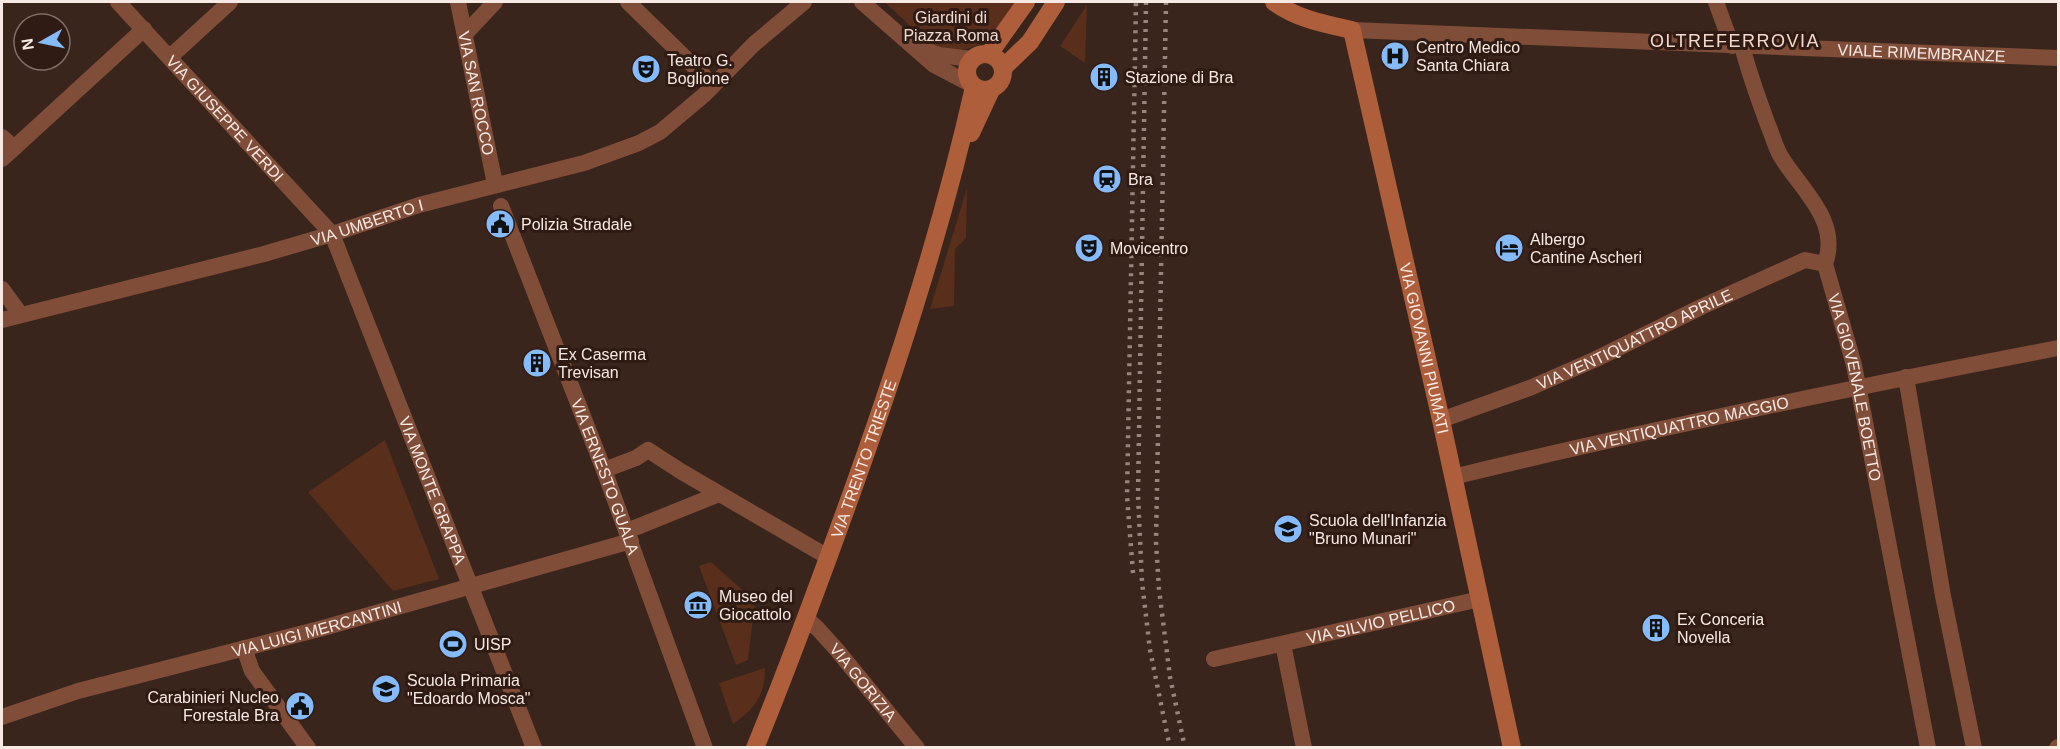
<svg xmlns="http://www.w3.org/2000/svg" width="2060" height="749" font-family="Arial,sans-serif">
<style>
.green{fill:#592e1b}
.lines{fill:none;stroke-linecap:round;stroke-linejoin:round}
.street{stroke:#804d38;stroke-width:16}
.secondary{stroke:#af5e3b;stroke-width:18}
.rail{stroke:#96857e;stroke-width:4.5;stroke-dasharray:3 6;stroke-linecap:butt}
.labels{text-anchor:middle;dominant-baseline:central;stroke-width:6;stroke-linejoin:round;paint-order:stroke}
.park-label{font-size:16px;fill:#f1dad1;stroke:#2f1b13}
.poi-label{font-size:16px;fill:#f7e9e3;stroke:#2f1b13;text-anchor:start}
.street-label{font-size:16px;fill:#f7e9e3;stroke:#2f1b13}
.neighbourhood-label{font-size:18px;letter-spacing:1.5px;fill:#f4d8cc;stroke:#2f1b13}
</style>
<rect width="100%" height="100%" fill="#39251c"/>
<path class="green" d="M884,2H1018C1013,10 1008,22 1001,29C985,46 954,58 933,45C916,33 900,15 884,2Z
M1087,5L1085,63L1060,46Z
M967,188L966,238L955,249L954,306L930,309Z
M385,440L439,579L393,591L308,492Z
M711,562L755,601L748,660L736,665L699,566Z
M765,668C765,696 755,709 733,724L719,683Z"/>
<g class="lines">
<g class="street">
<path id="s1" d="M118,2L332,234L534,748"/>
<path id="s2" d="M458,2L495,184"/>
<path d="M628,2L713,85"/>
<path d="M862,2L934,65L972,85"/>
<path d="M1716,2L1732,46"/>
<path id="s3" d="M1352,30L2058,58"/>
<path d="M465,34L495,2"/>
<path id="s4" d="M1742,46C1749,73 1758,98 1768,125C1772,134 1775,146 1780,155C1800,189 1841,220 1825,264L1854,365L1928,748"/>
<path d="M920,48L939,55L972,59"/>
<path d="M170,57L230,2"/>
<path d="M2,137L14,148"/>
<path d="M2,159L144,29"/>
<path id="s5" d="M501,206L604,470L705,748"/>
<path d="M2,289L21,315"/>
<path id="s6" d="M2,320L264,254L332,234L419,205L584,163L639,143L660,132L704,95L754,44L804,2"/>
<path d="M1906,377L1943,596L1974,748"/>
<path id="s7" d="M1441,420L1532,387L1596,359L1701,307L1805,260L1825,264"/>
<path d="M604,470L636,458L648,450L682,472L828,557"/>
<path id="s8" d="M1453,477C1653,428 1856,387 2058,348"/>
<path d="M627,531L719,494"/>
<path id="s9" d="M806,618L818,629L837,650L917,748"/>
<path d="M1283,644L1304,748"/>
<path d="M244,648L252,671L308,748"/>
<path id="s10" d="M1214,659L1480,599"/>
<path id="s11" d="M2,717L78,691L323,628L631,541"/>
<path d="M2057,748L2058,747"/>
</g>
<g class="secondary">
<path id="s12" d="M1274,2C1297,19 1325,24 1352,30L1441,420L1512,748"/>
<circle cx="985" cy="72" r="18"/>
<path d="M989,54L1026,2"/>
<path d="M1003,68L1030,42L1056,2"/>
<path d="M971,133L991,90"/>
<path id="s13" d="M755,748C790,663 821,578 852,492C900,359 943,225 974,87"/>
</g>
<path class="rail" d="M1146,2L1138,495L1142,582L1150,650L1170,748
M1166,2L1156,542L1159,589L1170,677L1185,748
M1133,573L1127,496L1136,2"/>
</g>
<defs>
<g id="hospital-disc" transform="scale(1.5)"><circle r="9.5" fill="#85bbfb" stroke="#2f1b13"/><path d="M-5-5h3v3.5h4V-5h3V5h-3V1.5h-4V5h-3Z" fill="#111"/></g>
<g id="theatre-disc" transform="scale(1.5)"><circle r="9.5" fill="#85bbfb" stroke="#2f1b13"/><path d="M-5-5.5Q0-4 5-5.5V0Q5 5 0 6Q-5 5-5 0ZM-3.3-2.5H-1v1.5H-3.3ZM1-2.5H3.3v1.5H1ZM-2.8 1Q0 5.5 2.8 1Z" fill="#111"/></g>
<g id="building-disc" transform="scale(1.5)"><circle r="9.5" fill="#85bbfb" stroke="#2f1b13"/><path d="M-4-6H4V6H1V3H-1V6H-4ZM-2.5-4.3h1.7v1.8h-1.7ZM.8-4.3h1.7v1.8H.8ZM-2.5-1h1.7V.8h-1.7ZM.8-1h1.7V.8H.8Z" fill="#111"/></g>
<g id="station-disc" transform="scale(1.5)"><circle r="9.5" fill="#85bbfb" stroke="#2f1b13"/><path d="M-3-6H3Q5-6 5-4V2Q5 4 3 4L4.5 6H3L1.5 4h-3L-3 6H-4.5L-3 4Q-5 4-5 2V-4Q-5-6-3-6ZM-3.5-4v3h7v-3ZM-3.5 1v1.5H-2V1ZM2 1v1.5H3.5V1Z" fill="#111"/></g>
<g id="civic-disc" transform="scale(1.5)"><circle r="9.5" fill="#85bbfb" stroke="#2f1b13"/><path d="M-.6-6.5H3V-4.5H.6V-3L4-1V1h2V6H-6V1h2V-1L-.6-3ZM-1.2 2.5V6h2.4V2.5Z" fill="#111"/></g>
<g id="hotel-disc" transform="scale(1.5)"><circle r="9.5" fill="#85bbfb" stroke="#2f1b13"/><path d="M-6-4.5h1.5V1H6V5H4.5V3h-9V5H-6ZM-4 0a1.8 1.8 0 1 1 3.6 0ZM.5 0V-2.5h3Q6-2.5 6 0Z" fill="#111"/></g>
<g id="school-disc" transform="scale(1.5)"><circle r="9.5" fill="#85bbfb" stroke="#2f1b13"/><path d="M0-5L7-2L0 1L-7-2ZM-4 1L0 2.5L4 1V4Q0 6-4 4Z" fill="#111"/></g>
<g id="museum-disc" transform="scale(1.5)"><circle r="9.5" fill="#85bbfb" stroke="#2f1b13"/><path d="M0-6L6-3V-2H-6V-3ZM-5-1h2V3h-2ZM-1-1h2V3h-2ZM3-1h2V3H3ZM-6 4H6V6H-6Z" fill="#111"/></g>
<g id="stadium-disc" transform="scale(1.5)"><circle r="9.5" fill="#85bbfb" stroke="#2f1b13"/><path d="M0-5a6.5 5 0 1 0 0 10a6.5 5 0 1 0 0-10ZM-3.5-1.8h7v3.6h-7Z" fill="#111"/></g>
</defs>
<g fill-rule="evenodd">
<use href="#hospital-disc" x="1395" y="56"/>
<use href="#theatre-disc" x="646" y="69"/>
<use href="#building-disc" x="1104" y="77"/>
<use href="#station-disc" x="1107" y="179"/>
<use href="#civic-disc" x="500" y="224"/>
<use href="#theatre-disc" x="1089" y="248"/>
<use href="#hotel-disc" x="1509" y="248"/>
<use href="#building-disc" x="537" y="363"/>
<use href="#school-disc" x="1288" y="529"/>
<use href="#museum-disc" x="698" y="605"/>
<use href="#building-disc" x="1656" y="628"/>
<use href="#stadium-disc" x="453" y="644"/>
<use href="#school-disc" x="386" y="689"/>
<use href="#civic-disc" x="300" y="706"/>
</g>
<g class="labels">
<g class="park-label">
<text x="951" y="17">Giardini di<tspan x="951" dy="18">Piazza Roma</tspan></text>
</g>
<g class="poi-label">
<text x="1416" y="47">Centro Medico<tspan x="1416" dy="18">Santa Chiara</tspan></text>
<text x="667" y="60">Teatro G.<tspan x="667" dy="18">Boglione</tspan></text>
<text x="1125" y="77">Stazione di Bra</text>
<text x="1128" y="179">Bra</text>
<text x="521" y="224">Polizia Stradale</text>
<text x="1530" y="239">Albergo<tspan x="1530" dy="18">Cantine Ascheri</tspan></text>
<text x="1110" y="248">Movicentro</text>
<text x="558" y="354">Ex Caserma<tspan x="558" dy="18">Trevisan</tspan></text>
<text x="1309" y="520">Scuola dell'Infanzia<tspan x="1309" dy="18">"Bruno Munari"</tspan></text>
<text x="719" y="596">Museo del<tspan x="719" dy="18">Giocattolo</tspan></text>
<text x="1677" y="619">Ex Conceria<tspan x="1677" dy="18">Novella</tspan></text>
<text x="474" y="644">UISP</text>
<text x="407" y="680">Scuola Primaria<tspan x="407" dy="18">"Edoardo Mosca"</tspan></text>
<text x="279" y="697" text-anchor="end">Carabinieri Nucleo<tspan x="279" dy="18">Forestale Bra</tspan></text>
</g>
<g class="street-label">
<text stroke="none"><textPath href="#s3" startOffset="570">VIALE RIMEMBRANZE</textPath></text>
<text stroke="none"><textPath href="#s2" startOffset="93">VIA SAN ROCCO</textPath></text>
<text stroke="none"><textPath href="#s1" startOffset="158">VIA GIUSEPPE VERDI</textPath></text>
<text stroke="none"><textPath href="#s6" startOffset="378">VIA UMBERTO I</textPath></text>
<text stroke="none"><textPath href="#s7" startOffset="210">VIA VENTIQUATTRO APRILE</textPath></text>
<text stroke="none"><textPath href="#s12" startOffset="410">VIA GIOVANNI PIUMATI</textPath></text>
<text stroke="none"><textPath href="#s4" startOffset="366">VIA GIOVENALE BOETTO</textPath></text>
<text stroke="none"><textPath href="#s8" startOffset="232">VIA VENTIQUATTRO MAGGIO</textPath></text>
<text stroke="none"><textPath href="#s13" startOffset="309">VIA TRENTO TRIESTE</textPath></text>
<text stroke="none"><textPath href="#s5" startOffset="290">VIA ERNESTO GUALA</textPath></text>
<text stroke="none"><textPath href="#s1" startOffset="591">VIA MONTE GRAPPA</textPath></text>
<text stroke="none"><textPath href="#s10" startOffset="171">VIA SILVIO PELLICO</textPath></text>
<text stroke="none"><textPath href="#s11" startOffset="327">VIA LUIGI MERCANTINI</textPath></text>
<text stroke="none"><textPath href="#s9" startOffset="86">VIA GORIZIA</textPath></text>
</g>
<g class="neighbourhood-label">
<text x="1735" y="41">OLTREFERROVIA</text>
</g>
</g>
<rect width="2060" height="749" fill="none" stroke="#f7e9e3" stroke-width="6"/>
<g transform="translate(42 42) rotate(261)"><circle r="28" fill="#2f1b13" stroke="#7f6d66" stroke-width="1.5"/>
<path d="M0-4.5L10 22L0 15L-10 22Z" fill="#85bbfb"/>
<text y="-9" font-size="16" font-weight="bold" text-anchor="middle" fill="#f7e9e3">N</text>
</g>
</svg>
